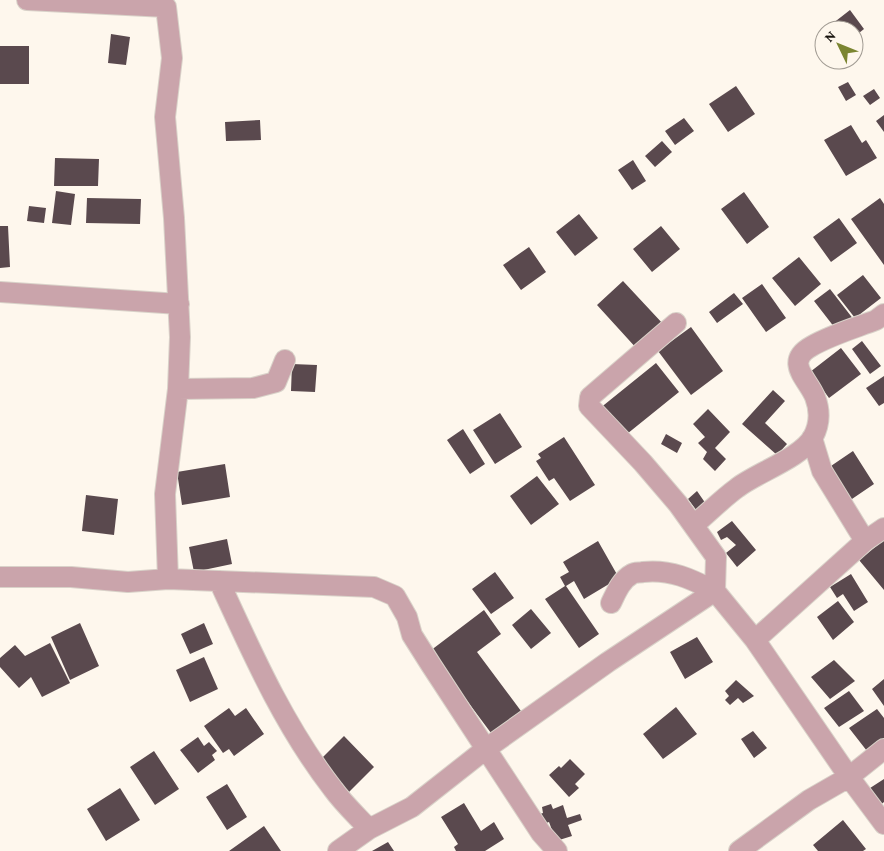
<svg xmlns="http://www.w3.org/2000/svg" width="884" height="851" font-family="'Crimson Pro',serif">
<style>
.building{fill:#5a494e}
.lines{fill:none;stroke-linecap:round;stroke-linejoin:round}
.street-casing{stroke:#d9d2c9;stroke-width:22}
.street{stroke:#caa4ab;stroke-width:20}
</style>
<rect width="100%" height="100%" fill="#fef7ed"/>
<path class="building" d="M850,10L864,29L854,37V30H837L832,24Z
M111,34L130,37L126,65L108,63Z
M0,46H29V84H0Z
M848,82L856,95L846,101L838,87Z
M736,86L755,114L728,132L709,104Z
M874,89L880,98L870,105L863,96Z
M884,115V132L876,121Z
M684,118L694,131L675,145L665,131Z
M260,120L261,140L226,141L225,122Z
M851,125L862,143L866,140L877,158L846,176L824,140Z
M662,141L672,152L655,167L645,156Z
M55,158L99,159L98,186H54Z
M633,160L646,181L632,190L618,170Z
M56,191L75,194L71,225L52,223Z
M744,192L769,227L747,244L721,209Z
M87,198L141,199L140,224L86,223Z
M880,198L884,204V265L851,219Z
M29,206L46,208L44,223L27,221Z
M579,214L598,238L575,256L556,232Z
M839,218L857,243L831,262L813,237Z
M0,226H8L10,267L0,268Z
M661,226L680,249L652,272L633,249Z
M529,247L546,272L521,290L503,265Z
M799,257L821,284L795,306L772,278Z
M863,275L881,298L855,318L837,295Z
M623,281L664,325L638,350L597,305Z
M762,284L786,318L766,332L742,298Z
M830,289L854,320L838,332L814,301Z
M734,293L743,304L717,323L709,312Z
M691,327L723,371L691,395L658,351Z
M862,341L881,366L870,374L852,349Z
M841,348L861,374L829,398L810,372Z
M656,363L679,392L622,438L599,409Z
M292,364L317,365L315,392L291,391Z
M884,376V403L879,406L866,388Z
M773,390L785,401L765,423L787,444L777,455L742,424Z
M708,409L730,432L715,448L726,459L715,471L703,459L707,452L698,443L705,437L693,424Z
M500,413L522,447L495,464L473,430Z
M463,429L485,464L470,474L447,440Z
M666,434L682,443L677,453L661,444Z
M564,437L595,485L570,501L554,478L549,481L536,461L541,458L538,454Z
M853,451L874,484L849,501L828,468Z
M225,464L230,497L182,505L177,472Z
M537,476L559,504L531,525L510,496Z
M697,491L706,504L697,511L688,499Z
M86,495L118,499L114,535L82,531Z
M732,521L756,550L737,567L726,553L736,545L727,537L721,540L717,532Z
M227,539L232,564L194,572L189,547Z
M884,540V590L859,560Z
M598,541L619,578L584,599L574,581L566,586L599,634L579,648L545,599L565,586L560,577L569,572L563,562Z
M495,572L514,598L491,614L472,589Z
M851,574L868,602L854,611L843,594L837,598L830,587Z
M838,601L854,622L833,640L817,617Z
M531,609L551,633L531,649L512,625Z
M484,610L501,634L477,652L521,711L491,733L430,651Z
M80,623L99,666L70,680L51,637Z
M204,623L213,644L190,654L181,634Z
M697,637L713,662L685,679L670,652Z
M50,643L70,683L42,697L31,677L19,688L0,667V658L15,645L25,656Z
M204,657L218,689L190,702L176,670Z
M834,660L855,681L830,699L811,677Z
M884,679V706L872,689Z
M736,680L754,696L743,703L738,698L730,705L725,700L729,696L725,691Z
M849,691L864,711L839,727L824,708Z
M676,707L697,734L663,759L643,734Z
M229,708L235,716L246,708L264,734L234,756L229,749L223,753L204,726Z
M877,709L884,718V738L867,751L849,728Z
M753,731L767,748L754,758L741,739Z
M344,736L374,767L347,794L317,763Z
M198,737L204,746L209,742L217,751L212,755L215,760L198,773L180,750Z
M154,751L179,789L155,805L130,767Z
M570,759L585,774L575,784L579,788L569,797L549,775L559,766L561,768Z
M884,779V802L878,807L867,790Z
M227,784L247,817L227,830L206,797Z
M120,788L140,820L106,841L87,809Z
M464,803L481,831L494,822L504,839L485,851H456L454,847L458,844L441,817Z
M551,804L553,809L563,805L567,818L580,814L582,820L568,825L572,836L556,841L549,822L538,826L534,816L543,813L542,807Z
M843,820L866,849L863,851H818L813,845Z
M264,826L281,851H229Z
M388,842L394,851H372Z"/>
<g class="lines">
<g class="street-casing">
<path id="street" d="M0,292L179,304
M676,323L590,397L589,406L643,463L678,504L716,557L715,591L755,640L849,777L884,824
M178,389L253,388L276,382L285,360
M812,438L822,471L865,541
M694,525C708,513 722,499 737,488C756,473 801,458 813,437C820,424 820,410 815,397C808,379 783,362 812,346C831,335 855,328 876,320L884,314
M0,577H71L128,582L168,579L165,494L178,389L180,337L174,218L165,117L172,58L166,7L27,0
M168,579L374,587L395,596L407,617L412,635L431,665L541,833L557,851
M219,581C252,653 284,726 333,789C343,803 357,816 369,829
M755,640L865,541L884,528
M338,851L369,829L412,807L487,748L608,662L715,591C691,579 671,569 643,572C640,573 635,572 632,574C621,580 616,593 611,603
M739,851L809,800L849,777L884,749"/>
</g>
<use href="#street" class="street"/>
</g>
<g transform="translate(839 45) rotate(313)"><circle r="24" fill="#fef7ed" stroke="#a19b93"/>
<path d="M0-4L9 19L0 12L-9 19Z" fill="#7b8531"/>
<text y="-8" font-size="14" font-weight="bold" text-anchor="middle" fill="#16120d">N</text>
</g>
</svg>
